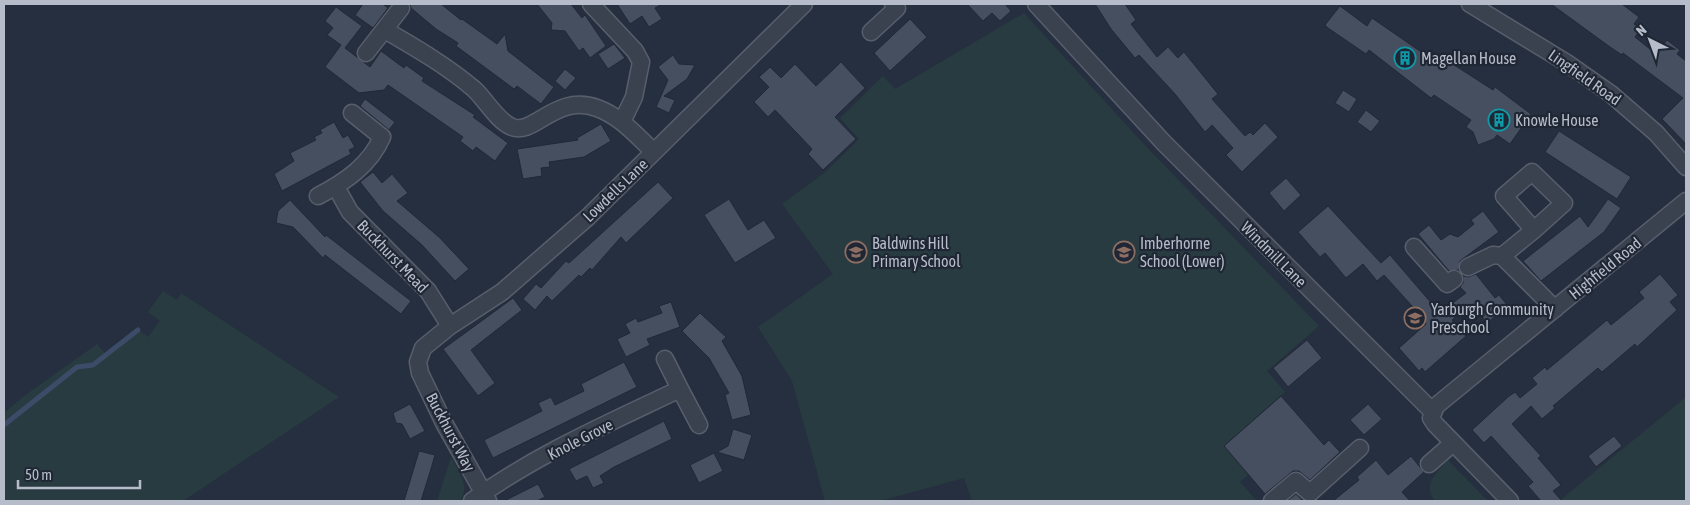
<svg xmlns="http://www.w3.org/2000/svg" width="1690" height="505" font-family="'Asap Condensed',sans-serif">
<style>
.green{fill:#283b40}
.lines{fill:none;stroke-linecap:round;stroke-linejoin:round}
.stream{stroke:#3c4b67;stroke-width:5}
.building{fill:#454f60;stroke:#212836}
.minor-casing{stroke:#585f6c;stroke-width:19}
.minor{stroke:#3a414f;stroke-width:16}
.labels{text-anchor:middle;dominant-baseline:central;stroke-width:4.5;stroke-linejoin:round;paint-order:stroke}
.poi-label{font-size:16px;fill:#b6bcc9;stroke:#1f2634;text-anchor:start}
.street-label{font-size:16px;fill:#b6bcc9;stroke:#1f2634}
</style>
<rect width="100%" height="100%" fill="#262f3f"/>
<path class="green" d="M1024,13L1141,141L1319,326L1267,371L1285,392L1224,446L1249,474L1240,482L1257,501H972L964,478L880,501H825L792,381L758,327L833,274L782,204L824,173L859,139L840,118L883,76L895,89Z
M163,291L177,300L181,293L339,397L183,501H4V413L24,396L97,344L105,353L136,328L148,337L160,321L148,312Z
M1686,397V501H1559Z
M451,457C458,471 471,486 460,501H437Z
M1448,460L1488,501H1435C1422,484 1436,473 1448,460Z"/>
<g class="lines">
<path class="stream" d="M4,425L77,367L93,365L138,330"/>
</g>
<path class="building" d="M363,4H383L388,8L373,28L355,15Z
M410,4H441L461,20L462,19L497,44L505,34L508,51L554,87L541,104L517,86L514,89L456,46L458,43L436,29L411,8Z
M537,4H571L582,18L585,15L606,46L590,58L583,48L579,51L565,31L551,30L552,23Z
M617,4H662L655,8L662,19L649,27L642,16L630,24Z
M967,4H1005L1011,11L1000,21L992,13L983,21Z
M1095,4H1125L1136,20L1131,24L1157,57L1168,47L1178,58L1184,52L1218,94L1212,99L1245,136L1250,132L1253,135L1265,123L1278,137L1242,172L1226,155L1233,148L1212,125L1205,132L1175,94L1139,55L1135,58L1111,29Z
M1551,4H1622L1639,17L1634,24L1641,29L1635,37L1656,54L1667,40L1680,50L1677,54L1686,61V144L1662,119L1683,98L1623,53L1622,55L1610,47Z
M1340,6L1367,26L1372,18L1430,58L1434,52L1493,90L1495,87L1531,114L1510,144L1497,135L1494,139L1478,145L1473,132L1466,127L1471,120L1434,95L1431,98L1369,50L1366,54L1328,28L1325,25Z
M336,7L362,26L345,48L370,67L381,51L404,68L406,65L424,78L422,81L475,115L473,117L508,143L495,161L476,147L473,151L460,141L463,137L388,85L384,90L359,93L325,67L341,45L327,35L333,28L325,21Z
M910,19L927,37L890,71L874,53Z
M614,44L625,58L608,69L598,54Z
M673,55L679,64L695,65L687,79L664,96L675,100L669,113L656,107L668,80L658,67Z
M841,62L865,88L835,117L856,139L823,170L808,154L812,149L775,110L768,117L754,102L769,87L759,77L770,67L781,78L795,64L816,86Z
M565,69L576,78L565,90L555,81Z
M1343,90L1357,99L1349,112L1335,103Z
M365,99L395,122L389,130L360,106Z
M1366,110L1380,121L1371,132L1357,122Z
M334,122L343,138L348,135L355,147L349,150L351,154L282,191L274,174L294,161L290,153L316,140L314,137L322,133L320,130Z
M601,124L611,141L584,157L549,162L550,167L541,168L542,176L523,179L517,149L578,140L577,138Z
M1559,131L1631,177L1617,199L1545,152Z
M373,172L382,183L392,174L408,193L397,201L440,238L469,269L455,281L422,245L383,211L360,182Z
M1286,178L1301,195L1284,211L1269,193Z
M658,182L673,198L626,243L621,237L592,270L590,268L581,277L579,275L552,301L547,296L535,310L523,299L536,284L541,288L566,261L569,263Z
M729,199L748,230L764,220L776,238L735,263L704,215Z
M1608,199L1621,208L1604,232L1541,281L1523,261L1580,216L1588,227Z
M290,200L325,237L326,235L411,301L401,314L325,255L323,258L293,227L276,223L278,211Z
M1328,206L1381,263L1390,255L1433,305L1436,302L1443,310L1466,293L1460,287L1463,283V276L1468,277L1476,274L1495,298L1499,295L1508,306L1487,323L1471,304L1452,320L1466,336L1425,372L1422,368L1419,371L1399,348L1426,324L1421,316L1384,275L1377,281L1363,264L1346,278L1325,253L1320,257L1298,232Z
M1483,211L1499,232L1460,261L1459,270L1449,271L1418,234L1429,225L1441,240L1450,234L1458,237L1474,224L1471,220Z
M1660,274L1678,295L1670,302L1677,310L1637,347L1635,344L1602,372L1598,368L1553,406L1555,408L1542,419L1531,406L1512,424L1541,456L1538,458L1561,485L1553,491L1562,501H1541L1528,486L1533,482L1491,436L1484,443L1472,430L1508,397L1515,392L1520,398L1537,384L1532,378L1545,367L1547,370L1607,320L1611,325L1644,298L1639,292Z
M513,298L522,310L471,350L495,383L478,396L443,349Z
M671,302L680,327L647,339L650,345L626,357L617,339L630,333L625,324L636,318L638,322L662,313L659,306Z
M700,313L726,337L722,341L742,376L751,415L732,420L725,395L729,393L709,358L682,331Z
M1307,340L1322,358L1288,387L1273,368Z
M624,362L637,387L493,458L484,440L542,411L538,403L551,397L555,405L584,391L581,384Z
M1281,396L1324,445L1329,440L1340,452L1310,480L1299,471H1293L1265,494L1224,446Z
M410,404L425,431L410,439L402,424L396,423L393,413Z
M1368,404L1382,419L1364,435L1350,420Z
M664,421L672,439L614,467L600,476L604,483L593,488L587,476L576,481L569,469Z
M733,429L752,435L744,460L717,452L728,446Z
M1614,436L1622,446L1596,467L1588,456Z
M419,451L435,455L431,469L421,501H404Z
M714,453L723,471L699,483L690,465Z
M1411,456L1424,472L1402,492L1410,501H1333L1359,480L1357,477L1376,460L1388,475Z
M538,484L545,497L537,501H504Z
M1296,494L1303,501H1305H1287Z"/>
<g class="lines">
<g class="minor-casing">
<path id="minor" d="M591,4L635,51L641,62L634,97L622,122
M1036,4L1164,143L1433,412
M1470,4L1567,63L1611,94L1656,133L1686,167
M385,30C416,48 447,66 474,89C486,100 497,121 512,127C534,136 556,93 597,108C620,116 637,136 654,152
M871,32L897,8L893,4
M366,53L401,8
M336,187L350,212L428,291L450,326
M318,196C345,182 370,165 382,137L352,113
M1534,230L1564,203L1532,172L1504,196L1534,230L1502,256L1555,309
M1414,247L1447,284L1454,279
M1468,267L1493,255L1502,256
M680,389L699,425
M1429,464L1453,443
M472,501C535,455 609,423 680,389L665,359
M488,501L444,423L420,373L418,362L423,348L450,326L502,292L588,217L804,4
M1272,501L1296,481L1310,493L1360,448
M1510,501L1435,424L1431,418L1436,406L1686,201"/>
</g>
<use href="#minor" class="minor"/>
</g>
<defs>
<g id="building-ring" transform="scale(1.125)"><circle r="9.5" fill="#1f2634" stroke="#0f9aa8" stroke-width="1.5"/><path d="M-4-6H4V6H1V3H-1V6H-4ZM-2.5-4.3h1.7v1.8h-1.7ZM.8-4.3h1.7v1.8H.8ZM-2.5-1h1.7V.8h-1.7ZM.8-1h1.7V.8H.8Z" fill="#0f9aa8"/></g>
<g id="school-ring" transform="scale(1.125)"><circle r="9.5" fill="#1f2634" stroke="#8d6e63" stroke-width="1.5"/><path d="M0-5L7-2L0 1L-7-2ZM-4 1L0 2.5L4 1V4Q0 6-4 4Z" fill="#8d6e63"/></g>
</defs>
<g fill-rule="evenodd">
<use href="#building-ring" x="1405" y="58"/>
<use href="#building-ring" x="1499" y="120"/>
<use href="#school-ring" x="856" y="252"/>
<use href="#school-ring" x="1124" y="252"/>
<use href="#school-ring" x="1415" y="318"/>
</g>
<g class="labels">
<g class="poi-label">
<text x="1421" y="58">Magellan House</text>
<text x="1515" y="120">Knowle House</text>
<text x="872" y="243">Baldwins Hill<tspan x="872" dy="18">Primary School</tspan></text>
<text x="1140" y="243">Imberhorne<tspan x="1140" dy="18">School (Lower)</tspan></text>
<text x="1431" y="309">Yarburgh Community<tspan x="1431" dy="18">Preschool</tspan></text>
</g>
<g class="street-label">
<text transform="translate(1585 77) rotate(35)">Lingfield Road</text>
<text transform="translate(615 190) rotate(-44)">Lowdells Lane</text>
<text transform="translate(1274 254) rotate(45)">Windmill Lane</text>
<text transform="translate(393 256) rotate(46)">Buckhurst Mead</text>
<text transform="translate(1605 268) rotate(-39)">Highfield Road</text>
<text transform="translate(451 432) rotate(62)">Buckhurst Way</text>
<text transform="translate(580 439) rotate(-27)">Knole Grove</text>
</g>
</g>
<rect width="1690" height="505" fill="none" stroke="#b6bcc9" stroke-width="10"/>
<g transform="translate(1650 40) rotate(318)" stroke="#1f2634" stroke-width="4" paint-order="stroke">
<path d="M0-4L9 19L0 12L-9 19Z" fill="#b6bcc9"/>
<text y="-8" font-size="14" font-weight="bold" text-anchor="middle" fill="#b6bcc9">N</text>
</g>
<path d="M18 480v8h122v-8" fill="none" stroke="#b6bcc9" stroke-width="2.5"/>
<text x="25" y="480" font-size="15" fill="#b6bcc9" stroke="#1f2634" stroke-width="4" paint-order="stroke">50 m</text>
</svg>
